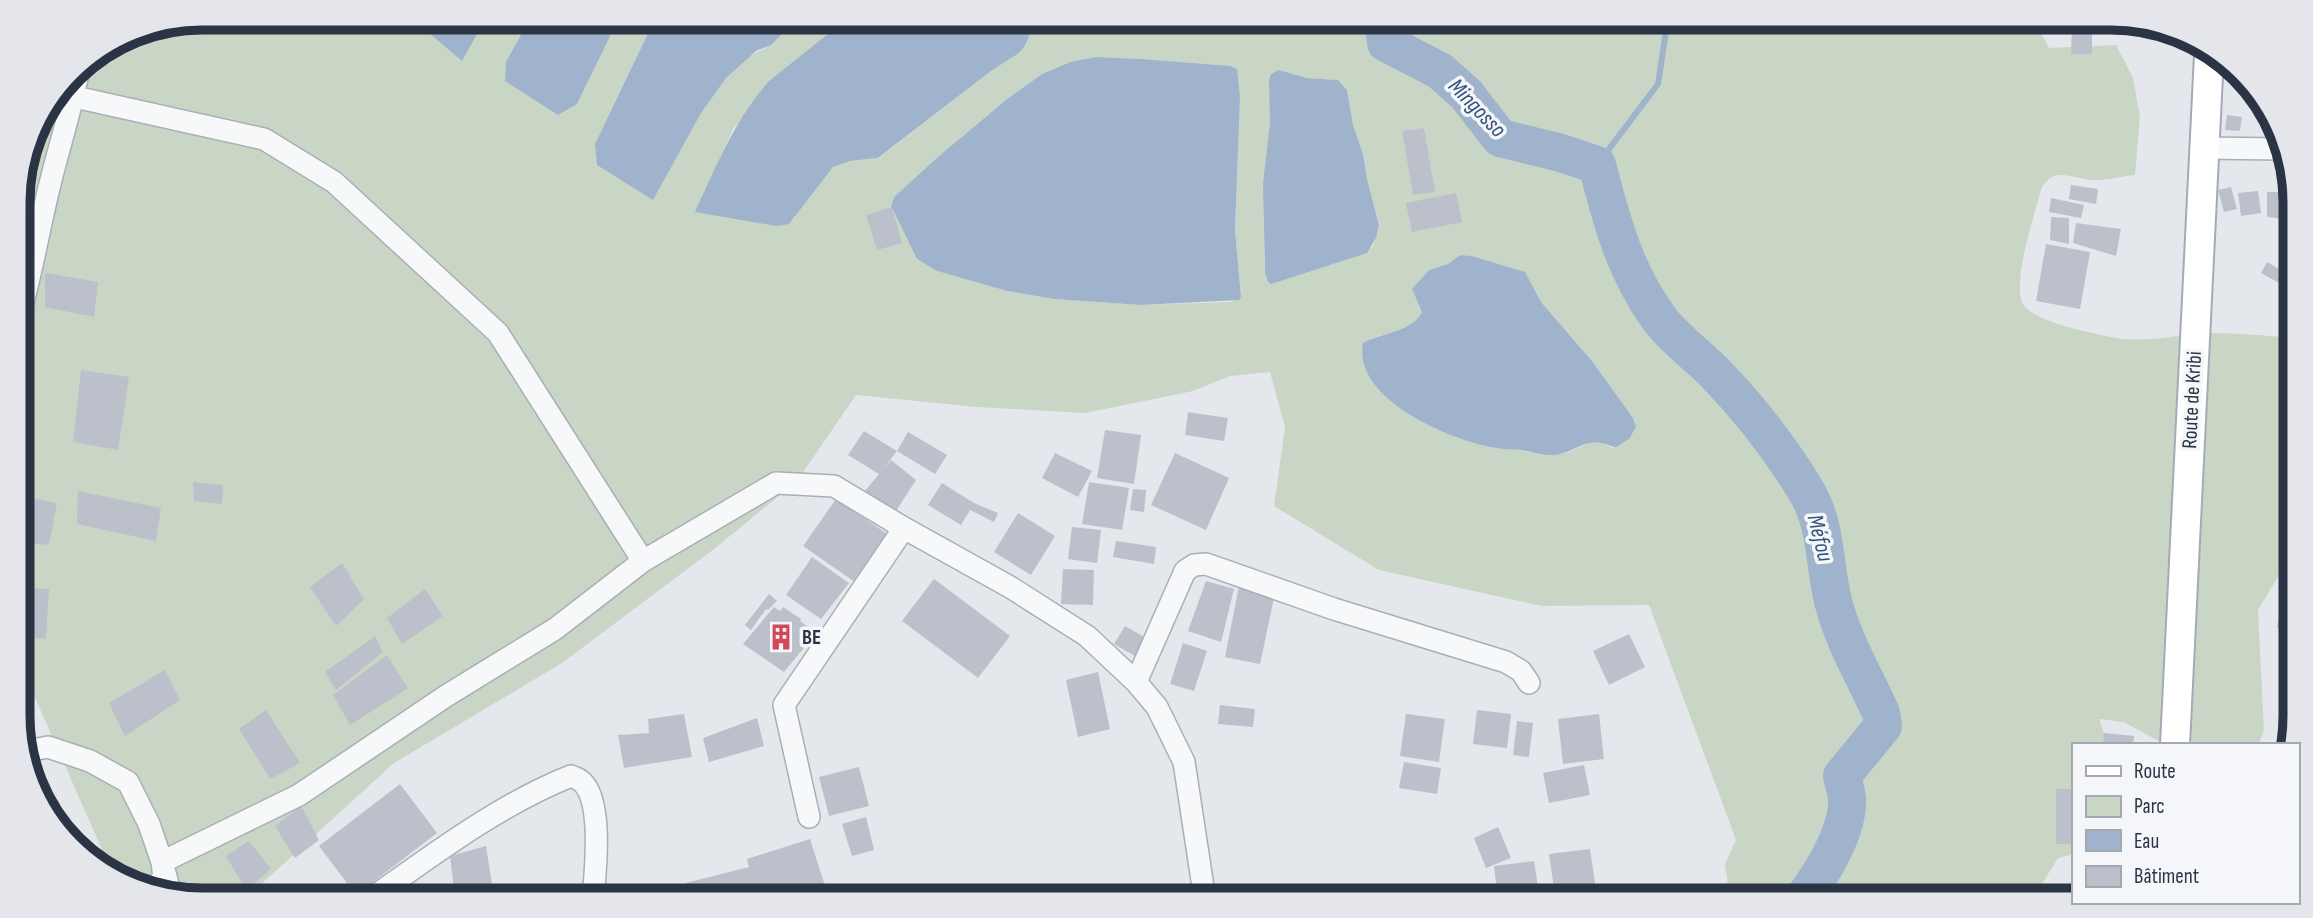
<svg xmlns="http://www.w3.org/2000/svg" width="2313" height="918" font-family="'Sofia Sans Condensed',sans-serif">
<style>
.green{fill:#c9d6c5;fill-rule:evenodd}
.water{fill:#9fb4cc}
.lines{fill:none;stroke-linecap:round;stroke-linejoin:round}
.stream{stroke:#9fb4cc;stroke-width:6}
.river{stroke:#9fb4cc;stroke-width:38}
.building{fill:#bbc0ca}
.minor-casing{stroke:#a9aeb7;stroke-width:24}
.major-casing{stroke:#a3abb8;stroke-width:32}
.minor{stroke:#f7f8fa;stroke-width:21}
.major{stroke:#fff;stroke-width:28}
.labels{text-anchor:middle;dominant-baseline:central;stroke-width:7;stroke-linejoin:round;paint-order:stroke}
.street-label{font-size:21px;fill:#2b3445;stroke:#f4f6f9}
.poi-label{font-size:21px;font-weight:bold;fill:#2b3445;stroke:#f4f6f9;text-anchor:start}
.water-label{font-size:23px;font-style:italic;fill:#34527a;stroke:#f4f6f9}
.rim{fill:none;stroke:#2b3445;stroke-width:9}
</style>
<rect width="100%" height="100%" fill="#e4e7ec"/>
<path class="green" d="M201,18H419L423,28L462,60L486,18H530L506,62L577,104L619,18H657L651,27L595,144L636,188L653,199C679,153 702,96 744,60C752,53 763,51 771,44C781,37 788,25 798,18H848L804,55L733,129L696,211L776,225L793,220L804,202L833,167L850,161L879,158L991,71L1019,53L1025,46L1037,18H2038L2040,31L2049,48L2116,45L2133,78L2140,117L2135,175C2123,176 2109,180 2097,180C2075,181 2056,164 2042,187C2035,213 2013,278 2022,302C2029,322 2103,336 2124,339C2154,342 2185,333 2215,333C2241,333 2268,336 2294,338L2295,434L2279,444L2294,550L2258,610L2264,731L2258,745H2166L2124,722L2099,719L2108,745H2073V854L2058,858L2032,900H1730L1725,864L1736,840L1649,605L1542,606L1379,570L1274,506L1285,427L1270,372L1230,376L1193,391L1085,413L977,407L856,395L797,481L714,549L562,663L394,763L244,900H201L142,891L111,870L21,666L18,189L37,120L80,63L131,31ZM1096,57L1140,59L1240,98L1235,230L1241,297L1230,302L1141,305L1054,299L1007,291L937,271L917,259L891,206L894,197L939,156L1006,100L1042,74L1070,62ZM1279,70L1307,78L1338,80L1347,90L1353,125L1363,154L1367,179L1379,225L1373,247C1332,268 1311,271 1265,272C1261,202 1267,139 1279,70ZM1460,255L1472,256L1524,272L1541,302L1592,361L1633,418L1636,427L1613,448L1599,442H1592L1566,453L1542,455L1526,451L1495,448L1457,437L1414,417L1371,338C1389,334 1412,329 1422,312L1421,306L1413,292L1429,270L1448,264Z"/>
<path class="water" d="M419,18H486L462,61L423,28Z
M530,18H619L577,104L558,115L505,81L506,62Z
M657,18H798L771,45L756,51L726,78L701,113L653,200L597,165L595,144L651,27Z
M848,18H1037L1025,46L1019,53L991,71L878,158L850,161L833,167L789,224L776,226L695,212C717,164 734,121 769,81Z
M1096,57L1140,59L1230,66L1237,69L1240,98L1235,230L1241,297L1239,300L1141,305L1054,299L1007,291L937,271L917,259L891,206L894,197L939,156L1006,100L1042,74L1070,62Z
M1279,70L1307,78L1338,80L1347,90L1353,125L1363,154L1367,179L1379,225L1376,238L1367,253L1271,284L1268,282L1265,272L1263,184L1270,123L1269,80L1271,74Z
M1460,255L1472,256L1525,272L1541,302L1592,361L1633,418L1636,427L1629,439L1616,447C1608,446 1599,440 1590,443C1576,446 1565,456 1549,455C1542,455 1535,453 1528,451C1517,449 1506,450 1496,448C1451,441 1352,399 1363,343C1383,332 1410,333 1422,312L1412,289L1429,270L1448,264Z"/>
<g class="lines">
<path class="stream" d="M1597,165L1658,84L1668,18"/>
<path class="river" d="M1383,18L1386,43L1440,71L1466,94L1500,138L1561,153L1597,165C1612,222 1625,273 1661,321C1676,340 1697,355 1714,372C1750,409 1782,450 1808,494C1827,528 1824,565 1833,601C1843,641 1865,677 1881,713L1883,726L1842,776C1844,783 1846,791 1847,798C1849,831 1821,875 1802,900"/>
</g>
<path class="building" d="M2072,27H2092V54H2071Z
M2227,115L2242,117L2240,131L2225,130Z
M1424,128L1435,192L1413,195L1402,131Z
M2071,185L2098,189L2096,204L2069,199Z
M2231,187L2237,209L2224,212L2218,190Z
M2258,191L2261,213L2241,216L2238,193Z
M2267,192H2294V220L2267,217Z
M1456,193L1462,222L1412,232L1406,203Z
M2051,198L2084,205L2081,218L2049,212Z
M892,207L902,243L877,250L866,215Z
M2051,217L2069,218V244L2050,240Z
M2076,223L2121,229L2116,256L2073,243Z
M2046,244L2090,252L2080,309L2036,301Z
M2267,262L2294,277V291L2261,273Z
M45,273L98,282L94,317L45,307Z
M81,370L129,377L118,450L73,442Z
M1188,412L1228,418L1224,441L1185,435Z
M1105,430L1141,435L1134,484L1097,478Z
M864,431L897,451L883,469L891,460L916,480L894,514L865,491L879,474L848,455Z
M908,432L947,455L935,474L897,451Z
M1055,453L1092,471L1078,497L1042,478Z
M1175,453L1229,478L1206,530L1151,505Z
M193,482L223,485L222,504L194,501Z
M1089,482L1129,488L1122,530L1082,524Z
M942,483L974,503L998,513L994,522L970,510L961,525L928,505Z
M1133,489L1146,490L1144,512L1130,510Z
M78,491L161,508L156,541L77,524Z
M20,496L57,503L49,545L20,542Z
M836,499L896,540L862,587L803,546Z
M1018,513L1055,536L1031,575L994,552Z
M1072,527L1101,530L1097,563L1068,559Z
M1116,541L1156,547L1154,564L1113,557Z
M812,557L849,583L821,619L786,595Z
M342,563L364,599L336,626L310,587Z
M1063,569L1094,570L1093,605L1061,604Z
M934,579L1010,636L978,678L902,621Z
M1206,581L1234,589L1221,642L1188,631Z
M1239,586L1275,593L1260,664L1225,657Z
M20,588L49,589L46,639L20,637Z
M425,589L443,616L402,644L387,618Z
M769,594L777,601L768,610L766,609L751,630L745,625Z
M2282,595L2295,597V631L2277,628Z
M774,607L780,611L783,607L801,619L800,621L816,633L784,672L743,644Z
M1125,626L1151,641L1140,659L1114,644Z
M1629,634L1645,667L1609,685L1593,651Z
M375,636L383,652L336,690L325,672Z
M2281,638L2295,639V681L2280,680Z
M1183,643L1207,651L1194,691L1170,684Z
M387,655L408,688L350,725L333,695Z
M165,670L180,700L125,736L109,703Z
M1098,672L1110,729L1078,737L1066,680Z
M1220,705L1255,709L1253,727L1218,724Z
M266,710L300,763L270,779L239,729Z
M1477,710L1511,714L1507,748L1473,744Z
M684,714L692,757L624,768L618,735L649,733L648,719Z
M1406,714L1445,719L1439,762L1400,756Z
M1599,714L1604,759L1563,764L1558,719Z
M757,718L764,746L709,762L703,738Z
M1517,721L1533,723L1529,757L1513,755Z
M2104,733L2134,736L2133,745H2103Z
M1404,762L1441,768L1437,794L1399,788Z
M1584,765L1590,795L1549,803L1543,773Z
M859,767L869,806L829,816L819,777Z
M400,784L437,833L356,895L319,846Z
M2056,789H2073V844H2056Z
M301,806L319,840L295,858L275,826Z
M866,817L874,850L852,856L842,824Z
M1498,827L1511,858L1486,868L1474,838Z
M810,839L827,892L800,900H760L759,898L750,900H691L686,883L749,867L747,859Z
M249,841L271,869L246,890L226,856Z
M486,846L492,884L454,890L450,856Z
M1590,849L1596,890L1555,895L1549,854Z
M1534,861L1538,887L1497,892L1494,866Z
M1409,885L1416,900H1393L1390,893Z
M570,888L572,900H532L531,896Z
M1027,892L1029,900H1003Z"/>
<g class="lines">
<g class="minor-casing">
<path id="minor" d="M57,93L264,139L334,182L498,333L643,561
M2204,148L2282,149
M19,318C30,279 37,240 46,201C56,155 72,110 80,63
M1136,682L1185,571L1194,565L1206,564L1334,609L1506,662L1521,671L1529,683
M21,752L48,747L90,761L128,782L149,824L162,862L299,795L446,696L555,629L643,561L776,483L834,486L904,528L1010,587L1087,636L1136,682L1157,707L1184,762L1205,900
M809,817L784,705L904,528
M149,892L164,878L162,862L171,895
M369,900C431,856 500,804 571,776C575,778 578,778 581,781C604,800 595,873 593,900"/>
</g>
<g class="major-casing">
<path id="major" d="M2175,745L2209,55"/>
</g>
<use href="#minor" class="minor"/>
<use href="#major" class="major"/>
</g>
<defs>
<g id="building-bare" transform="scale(2.1)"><path d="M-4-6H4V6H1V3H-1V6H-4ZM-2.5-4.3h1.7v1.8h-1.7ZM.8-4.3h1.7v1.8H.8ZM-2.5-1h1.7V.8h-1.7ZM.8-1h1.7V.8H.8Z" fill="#d1495b" stroke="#f4f6f9" stroke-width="2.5" paint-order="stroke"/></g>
</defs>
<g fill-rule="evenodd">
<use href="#building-bare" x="781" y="637"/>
</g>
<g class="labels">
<g class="street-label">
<text transform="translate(2192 400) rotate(-87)">Route de Kribi</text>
</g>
<g class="poi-label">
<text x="802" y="637">BE</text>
</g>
<g class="water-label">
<text transform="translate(1477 108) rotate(46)">Mingosso</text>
<text transform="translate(1820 538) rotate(76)">Méfou</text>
</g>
</g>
<path d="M0 0H2313V918H0ZM202 30H2111A172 172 0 0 1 2283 202V716A172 172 0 0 1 2111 888H202A172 172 0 0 1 30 716V202A172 172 0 0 1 202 30Z" fill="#e4e6eb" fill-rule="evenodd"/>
<path class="rim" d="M202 30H2111A172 172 0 0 1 2283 202V716A172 172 0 0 1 2111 888H202A172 172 0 0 1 30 716V202A172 172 0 0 1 202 30Z"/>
<rect x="2072" y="743" width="228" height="161" fill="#f4f6f9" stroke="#a4a8b1" stroke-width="2"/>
<rect x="2086" y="766" width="35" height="10" fill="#ffffff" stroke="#a4a8b1" stroke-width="2"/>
<text x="2134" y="778" font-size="21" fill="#2b3445">Route</text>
<rect x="2086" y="796" width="35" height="21" fill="#c9d6c5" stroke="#a4a8b1" stroke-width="2"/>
<text x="2134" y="813" font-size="21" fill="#2b3445">Parc</text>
<rect x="2086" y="830" width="35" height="21" fill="#9fb4cc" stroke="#a4a8b1" stroke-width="2"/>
<text x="2134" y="848" font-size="21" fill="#2b3445">Eau</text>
<rect x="2086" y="866" width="35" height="21" fill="#bbc0ca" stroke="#a4a8b1" stroke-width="2"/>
<text x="2134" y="883" font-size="21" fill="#2b3445">Bâtiment</text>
</svg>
